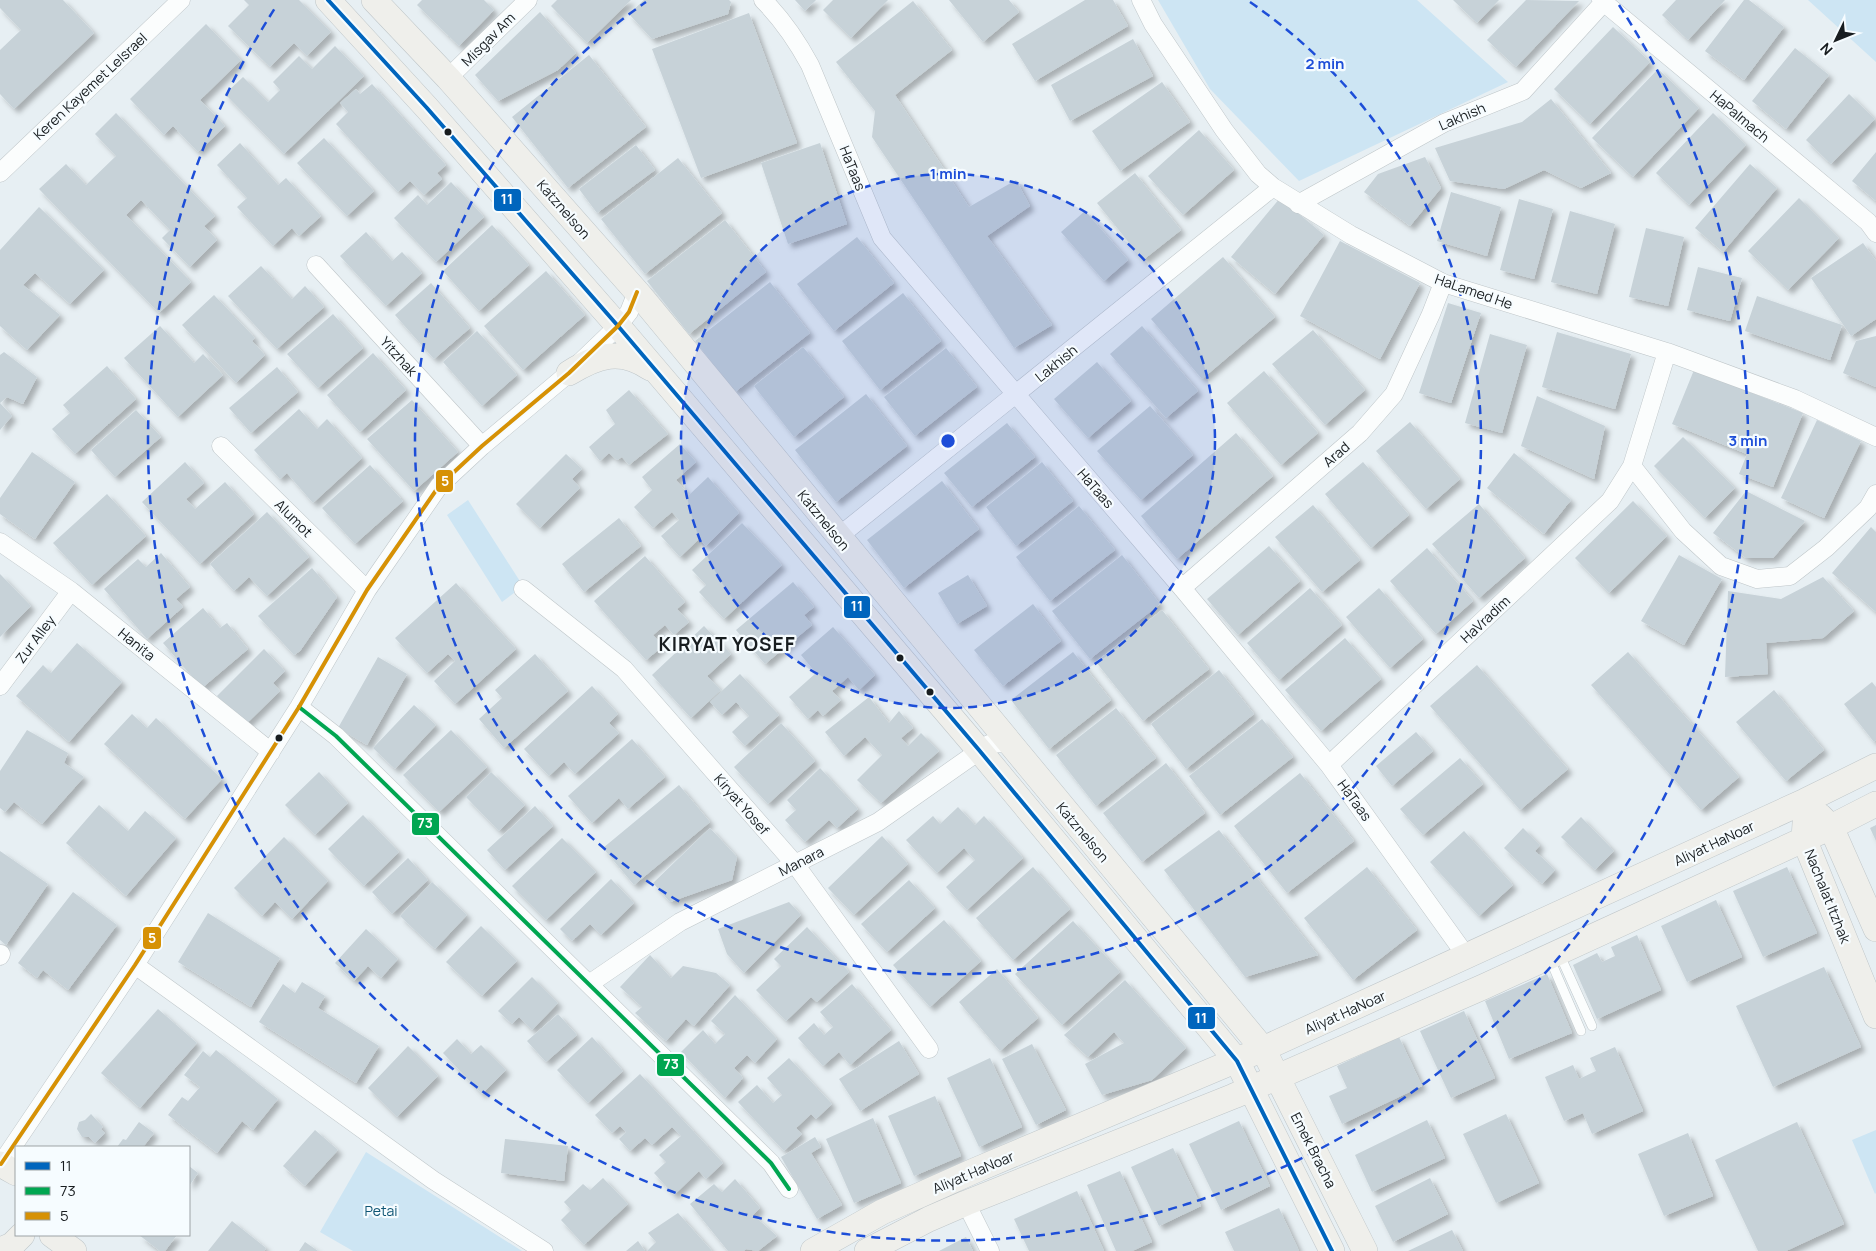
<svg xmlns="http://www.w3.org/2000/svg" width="1876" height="1251" font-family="Manrope,sans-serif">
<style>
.green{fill:#cde5f3}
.building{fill:#c7d2d8;filter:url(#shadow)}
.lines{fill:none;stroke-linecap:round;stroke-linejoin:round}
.lane-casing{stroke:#bfc6c9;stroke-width:10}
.street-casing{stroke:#bfc6c9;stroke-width:19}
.secondary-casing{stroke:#bfc6c9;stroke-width:26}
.lane{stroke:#fbfdfd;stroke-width:9}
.street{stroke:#fbfdfd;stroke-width:18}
.secondary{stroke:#efefeb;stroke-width:25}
.bus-1-casing{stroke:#f6fcff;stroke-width:8}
.bus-2-casing{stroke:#f6fcff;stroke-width:8}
.bus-3-casing{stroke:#f6fcff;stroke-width:8}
.bus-1{stroke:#0065bd;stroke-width:4}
.bus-2{stroke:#00a651;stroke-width:4}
.bus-3{stroke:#d69105;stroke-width:4}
.ring{fill:none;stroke:#1d4ed8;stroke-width:2.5;stroke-dasharray:9 6}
.bus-dot{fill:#181d20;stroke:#f6fcff;stroke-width:2}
.labels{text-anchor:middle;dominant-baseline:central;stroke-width:4.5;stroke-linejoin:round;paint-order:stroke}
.street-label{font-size:14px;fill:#181d20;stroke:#f6fcff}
.park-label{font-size:14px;fill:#0f5574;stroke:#f6fcff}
.district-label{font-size:19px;font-weight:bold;letter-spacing:1px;fill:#181d20;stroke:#f6fcff}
.centre{fill:#1d4ed8;stroke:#f6fcff;stroke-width:2.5}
.ring-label{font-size:15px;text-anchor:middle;font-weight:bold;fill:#1d4ed8;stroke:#f6fcff;stroke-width:4.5;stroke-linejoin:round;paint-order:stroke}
.line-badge{stroke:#f6fcff;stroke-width:2}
.badge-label{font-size:14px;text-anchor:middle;font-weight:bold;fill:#fff}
</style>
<defs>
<filter id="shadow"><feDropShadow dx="4.5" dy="4.5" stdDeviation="2.5" flood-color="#0004"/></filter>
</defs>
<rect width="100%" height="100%" fill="#e7eff3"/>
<path class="green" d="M1158,0H1417L1508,82L1299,181L1210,89Z
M1808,0H1876V62Z
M468,500L523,586L502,602L447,515Z
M1876,1130V1193L1875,1194L1852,1140Z
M366,1152L522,1251H353L320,1232Z"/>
<path class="building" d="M0,0H63L94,33L14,109L0,94V50L21,30L0,8Z
M244,0H299L331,32L307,56L294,43L270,67L228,26L249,5Z
M422,0H484L494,10L459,46L417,5Z
M557,0H631L587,43L551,6Z
M644,0H729L731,2L728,14L652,39L629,14Z
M795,0H816L805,11Z
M833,0H888L851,38L823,10Z
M949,0H1009L1019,12L983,42Z
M1085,0H1113L1128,26L1035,81L1012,44Z
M1453,0H1499L1477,23Z
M1526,0L1579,1L1516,67L1487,40Z
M1676,0H1725L1688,40L1662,15Z
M1744,0H1749L1784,27L1744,80L1705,51Z
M913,1L952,50L895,95L969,207L1016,180L1030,206L987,236L1052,325L1014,348L872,137L875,111L836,62Z
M540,12L576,53L558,70L498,101L475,75Z
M749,13L797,143L701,178L652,49Z
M206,24L241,60L200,100L225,126L198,152L173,126L164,135L130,99Z
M1613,27L1650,62L1590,124L1554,89Z
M1133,39L1153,76L1070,121L1051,85Z
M335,46L364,76L284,154L225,94L243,77L268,102L280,90L273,82L299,56L312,69Z
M1795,48L1829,75L1786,129L1752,101Z
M589,55L646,127L568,188L512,117Z
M1658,69L1699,108L1633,177L1592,138Z
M1162,82L1190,122L1120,171L1092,131Z
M372,84L446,165L437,173L442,179L424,195L410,181L398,192L336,124L348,112L340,103L356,89L360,94Z
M1849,94L1875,119L1831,164L1806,140Z
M1551,99L1611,173L1581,188L1544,170L1504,189L1450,181L1435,148L1522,122Z
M116,113L215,216L204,226L217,240L190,267L162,238L170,230L141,200L126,215L191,282L159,313L39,189L66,164L86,185L116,156L95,134Z
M1713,113L1746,145L1689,205L1656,173Z
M1199,130L1234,170L1183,215L1148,176Z
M324,138L374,191L347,216L297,163Z
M240,143L278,185L286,178L321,216L299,236L292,228L273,246L237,207L247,198L217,165Z
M820,143L847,224L788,244L761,163Z
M636,145L655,170L597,213L579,189Z
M1876,152V201L1852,181Z
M1425,157L1441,188L1410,226L1364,192L1378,174Z
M678,158L722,213L645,274L601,219Z
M1750,164L1777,188L1723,252L1695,228Z
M1135,173L1181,230L1143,260L1097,203Z
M451,182L484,217L436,262L394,218L418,195L427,205Z
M1451,192L1501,207L1487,256L1437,241Z
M1280,198L1324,235L1275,294L1231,257Z
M1799,198L1839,238L1788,290L1748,251Z
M1519,199L1553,209L1534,279L1500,270Z
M39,207L104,270L70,304L35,273L23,285L60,315L27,350L0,326V250Z
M1085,211L1128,260L1104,281L1061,232Z
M1570,211L1615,224L1597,294L1551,282Z
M725,220L766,272L689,334L647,281Z
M492,225L529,265L479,311L443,271Z
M1646,228L1684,237L1668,306L1629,297Z
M366,232L392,261L402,252L422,273L386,306L340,256Z
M857,237L894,283L834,331L797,284Z
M1340,241L1420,283L1380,359L1300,316Z
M1863,243L1876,261V319L1851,336L1811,278Z
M1223,257L1275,317L1202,379L1151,319Z
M261,266L292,299L305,286L324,307L277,349L228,296Z
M1698,267L1742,278L1730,321L1687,310Z
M546,271L585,315L523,370L484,326Z
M770,282L810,333L735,392L695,341Z
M431,283L470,328L434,359L395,315Z
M903,293L941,341L880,390L842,341Z
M214,295L255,338L252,341L265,355L236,383L182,325Z
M1757,296L1842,325L1830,360L1745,331Z
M1448,303L1481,313L1451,403L1419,393Z
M333,314L363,348L318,388L287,354Z
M160,326L194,363L203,354L223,375L178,417L124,358Z
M1142,326L1198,391L1166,418L1110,354Z
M1313,330L1365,390L1325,425L1272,364Z
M477,331L517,375L482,406L443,362Z
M1557,332L1631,354L1615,409L1542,387Z
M1490,334L1527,345L1502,433L1465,423Z
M1876,336V387L1843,373L1856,341Z
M803,347L844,397L794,437L754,386Z
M946,348L977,387L915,436L884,397Z
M4,352L37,377L23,404L7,397L0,403L12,416L0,430V355Z
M373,353L406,390L360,432L327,395Z
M1097,362L1131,401L1088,438L1054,399Z
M107,366L136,399L75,454L52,429L70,413L63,405Z
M277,367L298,392L251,433L229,408Z
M1694,370L1803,413L1773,487L1739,474L1747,454L1672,424Z
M1264,371L1318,433L1281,465L1227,403Z
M629,390L668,434L629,465L622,457L617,460L609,453L600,461L589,447L615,424L606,410Z
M866,394L907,446L836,502L795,450Z
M1537,396L1605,426L1594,479L1521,446Z
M412,400L458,452L414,491L367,439Z
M1150,406L1193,455L1141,500L1097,451Z
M299,409L317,429L327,419L362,458L313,503L287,473L280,479L254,450Z
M136,410L161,437L115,477L91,450Z
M1817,420L1861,441L1824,518L1781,498Z
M1410,422L1460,479L1426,509L1376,451Z
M1007,423L1035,457L972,507L944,473Z
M1236,433L1273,476L1177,559L1141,516Z
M1683,437L1735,488L1705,518L1654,466Z
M680,444L696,462L676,480L689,495L708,477L739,513L706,546L699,539L680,557L661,536L679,520L672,512L653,528L634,507L652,490L642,477Z
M32,452L75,482L35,539L0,514V498Z
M1514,453L1571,500L1544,534L1487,488Z
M566,454L582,469L572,479L580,488L540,528L516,504Z
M185,462L204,483L186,499L195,509L225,482L254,514L200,564L142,502Z
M1042,462L1073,501L1016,546L986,507Z
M1363,462L1409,515L1371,548L1325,494Z
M370,465L403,501L355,544L322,508Z
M942,481L979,529L904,588L867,540Z
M1746,491L1805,521L1773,558H1746L1713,533Z
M107,494L146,536L92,585L53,543Z
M1633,501L1667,536L1609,593L1575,558Z
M1479,504L1525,558L1479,598L1432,544Z
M1313,505L1360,560L1322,592L1275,537Z
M1079,506L1115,550L1050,601L1016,557Z
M267,512L309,557L267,596L249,577L234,591L210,564Z
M619,518L641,546L584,592L562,564Z
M742,523L782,565L724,619L699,592L706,585L692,570Z
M1871,527L1876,532V612L1832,573Z
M1269,546L1300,581L1238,635L1207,599Z
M1427,548L1473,601L1436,634L1390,581Z
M161,553L190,587L176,599L183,607L147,639L104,589L138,559L146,567Z
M1122,555L1160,604L1090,659L1052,611Z
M1679,555L1722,579L1684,645L1641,621Z
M645,556L685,602L677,609L689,622L674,635L665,625L653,635L663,646L646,660L594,601Z
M312,568L337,597L300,651L294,655L258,616Z
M0,574L31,606L0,637Z
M968,575L987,606L957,624L938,593Z
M1823,577L1854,611L1823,638L1766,643L1768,674L1725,677L1728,591L1781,599Z
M793,582L814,607L804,615L812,625L765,664L736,630Z
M456,583L516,649L455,704L434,681L455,661L448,654L427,673L395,638Z
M1310,588L1342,625L1279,680L1247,643Z
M1379,588L1423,639L1390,668L1346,617Z
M1033,604L1061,641L1003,686L974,650Z
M203,608L220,628L227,623L248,649L202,688L163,643Z
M1162,610L1209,669L1143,721L1096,662Z
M704,626L731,654L707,676L721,690L691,718L652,675Z
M833,627L875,675L859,690L848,677L832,691L841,700L823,716L818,710L808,719L789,697L816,673L801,655Z
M1345,638L1381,679L1321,731L1285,690Z
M77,643L122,682L69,742L16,696L43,665L51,673Z
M264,649L285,671L273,683L280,691L245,725L217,696Z
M1073,652L1111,700L1049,749L1011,700Z
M1628,652L1739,777L1701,810L1591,685Z
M535,654L568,691L504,748L479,719L502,698L495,690Z
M378,657L407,674L367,745L338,728Z
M1477,665L1568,769L1520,810L1430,706Z
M1219,670L1254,714L1186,769L1151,724Z
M740,674L779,715L745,746L732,732L749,716L736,702L722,715L710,702Z
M1872,682L1876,687V740L1874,742L1844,704Z
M592,686L618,714L609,723L619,733L575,774L564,762L549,776L524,749Z
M1774,690L1824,750L1786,781L1736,722Z
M869,697L889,723L899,711L913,728L901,738L908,746L921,733L939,751L881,803L857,780L882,755L865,737L844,756L825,732Z
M414,705L436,725L395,769L373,748Z
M1116,708L1156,758L1096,806L1056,755Z
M132,714L147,728L156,718L222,779L185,819L104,744Z
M1262,719L1293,757L1220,815L1189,776Z
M781,723L815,761L768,804L734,767Z
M27,730L68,753L64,763L84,777L42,824L14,802L5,812L0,808V771Z
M451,730L487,767L439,812L403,775Z
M1416,732L1433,751L1392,786L1376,766Z
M632,739L665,777L628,809L619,798L592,823L568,796Z
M1460,758L1483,784L1423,835L1400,809Z
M1166,763L1205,813L1142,862L1103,813Z
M820,768L858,809L837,828L829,820L805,842L785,820L796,810L787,800Z
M319,772L348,803L315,835L285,805Z
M491,772L525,805L499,831L466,797Z
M1300,773L1354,841L1287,893L1234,826Z
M679,785L710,822L634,885L603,848Z
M99,805L128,831L145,811L176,838L126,896L66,843Z
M535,806L553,826L505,870L487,850Z
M958,807L975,825L984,816L1023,858L967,910L946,887L975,860L964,848L937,873L906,840L933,816L940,824Z
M363,815L399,852L364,886L328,849Z
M1581,817L1614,851L1595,870L1561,837Z
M1876,825V841L1870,828Z
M710,828L737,857L732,880L670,902L653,883Z
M1523,828L1540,845L1535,851L1555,870L1542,884L1504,848Z
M1219,830L1318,955L1245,977L1164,870Z
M1464,831L1513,885L1479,916L1430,862Z
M882,836L908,864L854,915L828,888Z
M284,837L328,881L292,919L275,902L262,916L234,888Z
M562,838L596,872L546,920L512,886Z
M0,851L48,884L6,945L0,940Z
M408,858L428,880L392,914L372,892Z
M1033,867L1070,909L1013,960L976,918Z
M1367,867L1417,930L1353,980L1304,918Z
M1787,867L1817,933L1763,957L1733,891Z
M611,879L634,903L601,935L590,924L572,941L560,929Z
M909,880L935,908L887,952L861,924Z
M432,882L467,915L435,949L400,916Z
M73,892L117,925L68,990L43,970L37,978L18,963Z
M1716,900L1742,957L1687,982L1661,926Z
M789,902L801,915L744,973L727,954L718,929Z
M208,913L280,958L251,1007L178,962Z
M944,920L981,961L930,1007L893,965Z
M1073,921L1120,972L1062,1025L1015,974Z
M481,926L517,961L482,996L446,962Z
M807,927L849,972L817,1002L811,997L786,1021L756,990L781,966L774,959Z
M366,929L398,959L381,978L368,966L354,981L335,963Z
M1637,935L1661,990L1597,1019L1573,965L1597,953L1602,962L1615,956L1611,947Z
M650,955L671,978L683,966L716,973L730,985L694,1026L686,1019L666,1041L635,1013L642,1007L620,987Z
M1824,967L1861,1047L1773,1087L1736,1006Z
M997,969L1038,1018L1000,1051L959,1002Z
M1547,974L1572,1033L1509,1059L1485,1001Z
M532,977L558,1003L532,1030L519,1017L512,1024L498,1011Z
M1125,980L1186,1048L1152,1080L1102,1095L1085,1064L1124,1043L1114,1032L1088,1057L1064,1035Z
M302,982L325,996L318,1008L379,1046L356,1083L259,1022L283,984L295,993Z
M852,984L891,1030L850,1065L839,1052L823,1066L798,1038L814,1023L824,1035L833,1027L820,1012Z
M735,995L777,1039L755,1063L747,1055L734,1068L743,1078L725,1098L681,1052L703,1030L715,1044L725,1034L711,1021Z
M158,1009L197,1043L140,1108L101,1073Z
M1464,1011L1495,1078L1451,1098L1420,1031Z
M558,1014L577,1035L546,1062L527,1041Z
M592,1037L623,1071L588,1103L557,1070Z
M1399,1037L1422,1086L1342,1124L1329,1096L1347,1088L1337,1066Z
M457,1039L471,1054L481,1045L506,1070L482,1094L443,1053Z
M899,1041L919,1074L860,1111L839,1079Z
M1032,1044L1066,1110L1036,1125L1002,1059Z
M408,1046L438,1076L397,1117L368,1088Z
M1615,1047L1643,1111L1592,1134L1583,1113L1564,1121L1545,1077L1573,1065L1579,1079L1596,1071L1590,1058Z
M216,1050L278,1099L253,1130L242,1121L217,1153L168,1115L182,1097L188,1101L200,1087L184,1075L203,1051L210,1057Z
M789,1058L832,1104L816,1119L811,1114L796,1128L802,1134L784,1151L738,1102L757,1085L773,1103L782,1095L767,1078Z
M990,1058L1022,1127L979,1147L947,1078Z
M640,1074L723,1163L706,1179L699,1171L674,1195L654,1173L666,1162L659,1155L681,1136L672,1127L652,1145L645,1138L630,1151L619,1139L626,1132L620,1126L612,1133L595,1115Z
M935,1096L961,1156L914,1176L888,1116Z
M91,1114L103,1127L101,1129L105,1133L95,1143L89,1137H82L77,1129L79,1122L85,1120Z
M1506,1114L1539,1183L1496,1203L1463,1134Z
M873,1118L901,1183L854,1203L826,1139Z
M1427,1120L1445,1158L1372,1192L1355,1155Z
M1239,1121L1270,1186L1221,1210L1189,1144Z
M139,1122L154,1133L143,1147H117L123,1139L126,1140Z
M1797,1122L1844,1224L1786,1251H1758L1715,1160Z
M315,1130L338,1150L305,1186L283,1166Z
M1688,1133L1713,1196L1664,1216L1638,1154Z
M815,1137L821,1147L811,1153L842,1205L817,1219L781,1157Z
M505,1139L568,1146L564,1181L501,1173Z
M1173,1148L1201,1206L1159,1226L1131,1167Z
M189,1166L198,1173L189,1186Z
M1120,1171L1152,1242L1132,1251H1116L1087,1185Z
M603,1178L628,1204L584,1245L561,1220L571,1210L564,1202L583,1184L590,1190Z
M1430,1178L1448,1214L1393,1242L1375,1206Z
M735,1179L760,1208L753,1215L777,1236L758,1251L746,1249L744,1251H728L690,1204L714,1184L722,1192Z
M1077,1191L1104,1251H1029L1014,1219Z
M1279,1208L1299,1251H1234L1225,1232Z
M678,1213L712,1251H647L656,1242L648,1233Z
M232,1221L266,1248L264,1251H208Z
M1452,1230L1463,1251H1408Z
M139,1235H177L165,1251H160Z
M966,1237L973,1251H939Z
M638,1241L645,1251H626Z
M305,1242L318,1251H299Z"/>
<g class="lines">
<g class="lane-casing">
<path id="lane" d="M1559,953L1592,1026
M1549,957L1581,1031"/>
</g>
<g class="street-casing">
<path id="street" d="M763,0C783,20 797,41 810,65L882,238L1182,588L1329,765L1467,957
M1141,0L1153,24L1224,130L1258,174L1273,187L1351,235L1443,283L1667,352L1795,399L1876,437
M1601,0L1868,222L1876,233
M448,78L528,0
M0,173L181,0
M1298,204L1444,123L1523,91L1604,2
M316,265L482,446
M1667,352L1632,466L1683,531L1721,566L1757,579L1790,576L1826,548L1868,508L1876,494
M221,446L367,590
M838,537L1273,187
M0,542L71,591L271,752
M1182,588L1360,433L1394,394L1431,314L1443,283
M523,589L624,669L795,864L929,1049
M0,686L71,591
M299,707L336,736L771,1163L789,1189
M1329,765L1610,501L1632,466
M0,956L1,954
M135,965L433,1180L544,1251
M589,984L680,922L878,822L989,744L1004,743L1012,747
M1,1164L135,965L299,707L367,590L439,486L482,446L569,373L618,326L629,312L637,292
M966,1203L990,1251"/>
</g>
<g class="secondary-casing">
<path id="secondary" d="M328,0L427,108L618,326L979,750L1237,1061L1332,1251
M374,0L448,78L637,292L1263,1049L1365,1251
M569,373C598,355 621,348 650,368
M1820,816L1831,827L1876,929
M1805,823L1804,839L1876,1016
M0,1164L16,1173
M52,1235L74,1251
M0,1250L12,1245L22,1235
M813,1251L882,1212L976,1170L1263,1049L1805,801L1876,766
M867,1251L929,1219L966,1203L1234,1096L1483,987L1831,827L1876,804"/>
</g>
<use href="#lane" class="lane"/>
<use href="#street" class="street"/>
<use href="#secondary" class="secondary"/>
<g class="bus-1-casing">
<path id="bus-1" d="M328,0L427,108L618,326L979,750L1237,1061L1332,1251"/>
</g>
<g class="bus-2-casing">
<path id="bus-2" d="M299,707L336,736L771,1163L789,1189"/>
</g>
<g class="bus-3-casing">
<path id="bus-3" d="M1,1164L135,965L299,707L367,590L439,486L482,446L569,373L618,326L629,312L637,292"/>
</g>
<use href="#bus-1" class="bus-1"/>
<use href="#bus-2" class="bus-2"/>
<use href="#bus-3" class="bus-3"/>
</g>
<circle cx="948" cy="441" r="267" fill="#1d4ed8" fill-opacity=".12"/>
<g class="ring">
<circle cx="948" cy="441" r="267"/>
<path d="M1250 2A533 533 0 1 1 646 2"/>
<path d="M1619 5A800 800 0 1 1 277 5"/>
</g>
<g class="bus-dot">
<circle cx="448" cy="132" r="4.5"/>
<circle cx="900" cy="658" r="4.5"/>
<circle cx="930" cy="692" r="4.5"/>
<circle cx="279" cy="738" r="4.5"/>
</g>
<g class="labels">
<g class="street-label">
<text transform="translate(488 39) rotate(-45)">Misgav Am</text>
<text transform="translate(90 86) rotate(-43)">Keren Kayemet LeIsrael</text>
<text transform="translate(1462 116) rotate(-23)">Lakhish</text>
<text transform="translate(1740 116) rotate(40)">HaPalmach</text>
<text transform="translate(853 168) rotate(68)">HaTaas</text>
<text transform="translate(564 209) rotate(49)">Katznelson</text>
<text transform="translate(1474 291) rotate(19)">HaLamed He</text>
<text transform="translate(399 356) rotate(48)">Yitzhak</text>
<text transform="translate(1056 363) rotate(-39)">Lakhish</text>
<text transform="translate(1336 454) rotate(-41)">Arad</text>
<text transform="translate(1096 488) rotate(49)">HaTaas</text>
<text transform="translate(294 518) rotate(45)">Alumot</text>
<text transform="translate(824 520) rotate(51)">Katznelson</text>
<text transform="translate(1485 619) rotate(-43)">HaVradim</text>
<text transform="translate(35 639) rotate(-53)">Zur Alley</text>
<text transform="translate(137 644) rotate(39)">Hanita</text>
<text transform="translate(1355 800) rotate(54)">HaTaas</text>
<text transform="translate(742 804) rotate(49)">Kiryat Yosef</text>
<text transform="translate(1083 832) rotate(50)">Katznelson</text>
<text transform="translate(1714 843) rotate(-25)">Aliyat HaNoar</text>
<text transform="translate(801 861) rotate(-27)">Manara</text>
<text transform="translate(1828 896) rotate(68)">Nachalat Itzhak</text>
<text transform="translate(1345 1012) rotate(-24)">Aliyat HaNoar</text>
<text transform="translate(1314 1150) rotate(63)">Emek Bracha</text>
<text transform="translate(973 1172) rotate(-23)">Aliyat HaNoar</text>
</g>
<g class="park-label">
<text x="381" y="1210">Petai</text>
</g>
<g class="district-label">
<text x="727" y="644">KIRYAT YOSEF</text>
</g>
</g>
<circle cx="948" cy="441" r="8" class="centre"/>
<g class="ring-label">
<text x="1325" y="69">2 min</text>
<text x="948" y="179">1 min</text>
<text x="1748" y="446">3 min</text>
</g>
<g class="line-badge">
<rect x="493" y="188" width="29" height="24" rx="5" fill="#0065bd"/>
<rect x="435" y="469" width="19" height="24" rx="5" fill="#d69105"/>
<rect x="843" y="595" width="28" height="24" rx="5" fill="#0065bd"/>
<rect x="411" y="812" width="29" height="24" rx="5" fill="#00a651"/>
<rect x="142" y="926" width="20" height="24" rx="5" fill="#d69105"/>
<rect x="1187" y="1006" width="29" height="24" rx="5" fill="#0065bd"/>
<rect x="656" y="1053" width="29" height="24" rx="5" fill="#00a651"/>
</g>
<g class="badge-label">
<text x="507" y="204">11</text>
<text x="445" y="486">5</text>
<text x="857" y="611">11</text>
<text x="425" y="828">73</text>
<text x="152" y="943">5</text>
<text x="1201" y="1023">11</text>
<text x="671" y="1069">73</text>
</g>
<rect x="15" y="1146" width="175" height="90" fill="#f6fcff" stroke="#9da3a6"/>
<rect x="25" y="1162" width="25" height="8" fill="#0065bd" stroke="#9da3a6"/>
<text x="60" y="1171" font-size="15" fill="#181d20">11</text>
<rect x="25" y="1187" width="25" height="8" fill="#00a651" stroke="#9da3a6"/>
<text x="60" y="1196" font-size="15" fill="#181d20">73</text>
<rect x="25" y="1212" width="25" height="8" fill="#d69105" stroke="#9da3a6"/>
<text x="60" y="1221" font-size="15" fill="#181d20">5</text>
<g transform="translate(1836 40) rotate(227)" stroke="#f6fcff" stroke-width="4" paint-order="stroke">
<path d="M0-4L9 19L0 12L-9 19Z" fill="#181d20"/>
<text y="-8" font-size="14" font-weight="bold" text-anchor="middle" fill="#181d20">N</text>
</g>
</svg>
